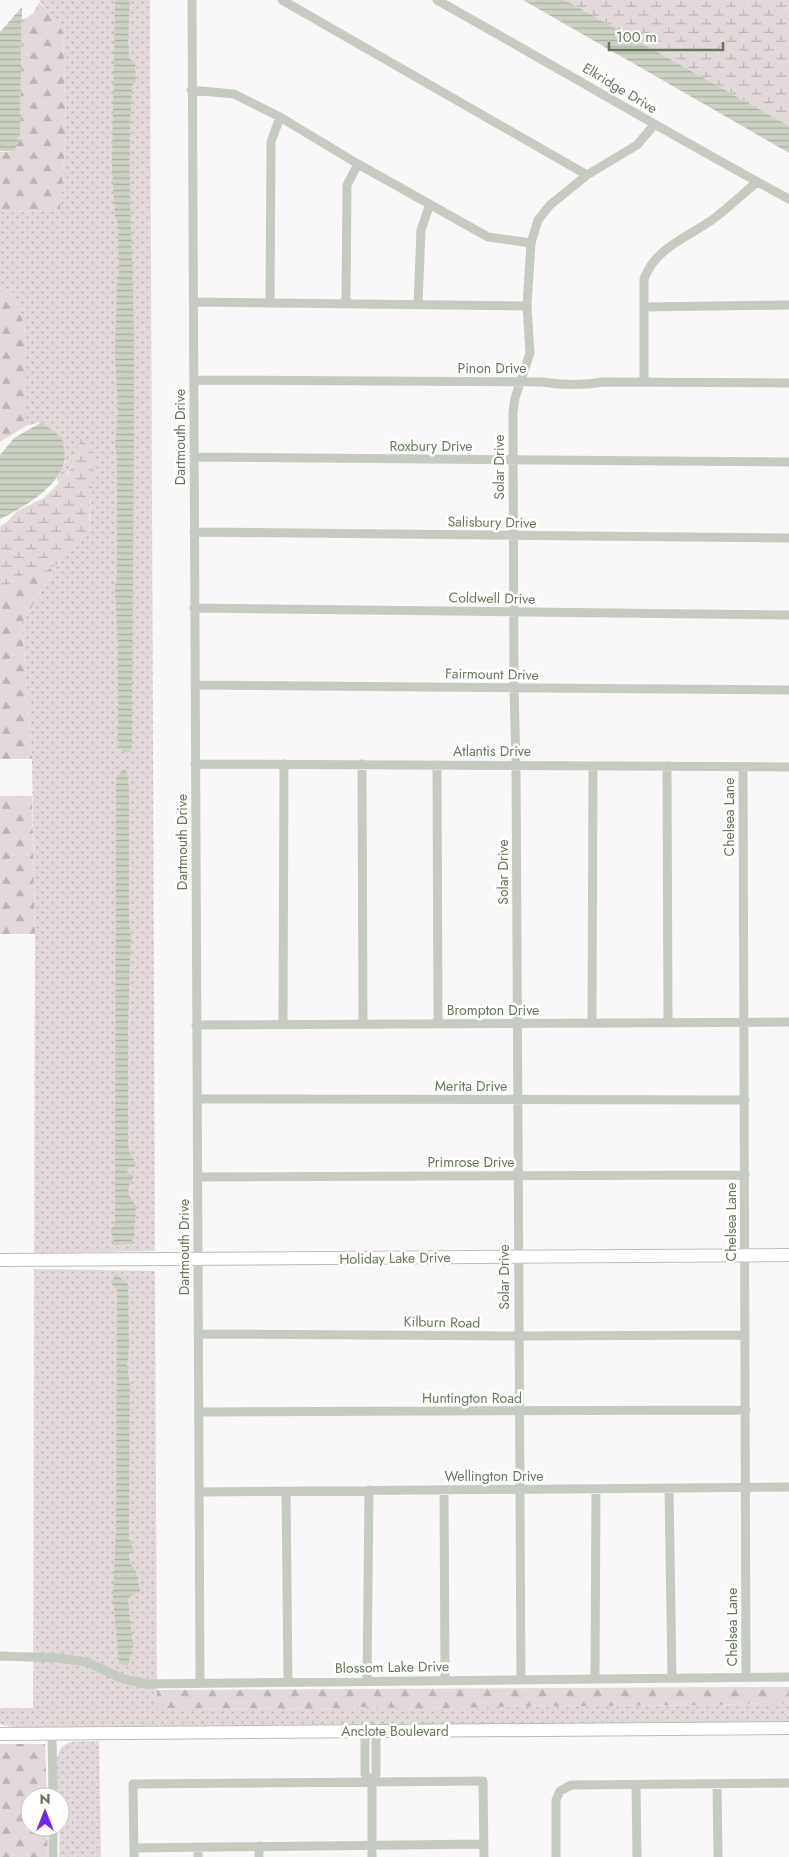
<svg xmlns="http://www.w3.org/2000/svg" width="789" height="1857" font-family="Jost,sans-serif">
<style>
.grass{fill:url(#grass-dots)}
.forest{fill:url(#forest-firs)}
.wetland{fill:url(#wetland-marsh)}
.water{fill:url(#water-rules)}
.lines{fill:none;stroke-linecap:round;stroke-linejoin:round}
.secondary-casing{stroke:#b9c0b4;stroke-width:14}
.street{stroke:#c6cbc2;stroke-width:9}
.secondary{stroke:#fff;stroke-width:12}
.labels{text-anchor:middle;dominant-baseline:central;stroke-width:5;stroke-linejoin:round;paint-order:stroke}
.street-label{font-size:14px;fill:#66775a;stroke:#fff}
</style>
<defs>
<pattern id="grass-dots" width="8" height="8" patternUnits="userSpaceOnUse" patternTransform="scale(1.25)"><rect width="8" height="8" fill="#e2d8da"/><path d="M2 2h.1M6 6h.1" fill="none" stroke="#bbb4b4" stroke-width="1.8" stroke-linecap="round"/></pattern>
<pattern id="forest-firs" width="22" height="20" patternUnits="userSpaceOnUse" patternTransform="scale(1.25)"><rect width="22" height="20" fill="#e2d8da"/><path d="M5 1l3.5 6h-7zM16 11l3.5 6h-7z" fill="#bbb4b4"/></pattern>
<pattern id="wetland-marsh" width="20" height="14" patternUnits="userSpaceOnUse" patternTransform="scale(1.25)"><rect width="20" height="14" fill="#e2d8da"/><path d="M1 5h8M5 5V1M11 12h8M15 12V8" fill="none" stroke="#bbb4b4"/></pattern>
<pattern id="water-rules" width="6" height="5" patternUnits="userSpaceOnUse" patternTransform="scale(1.25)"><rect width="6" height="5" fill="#cbd2c4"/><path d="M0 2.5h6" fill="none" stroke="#a9afa2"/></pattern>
</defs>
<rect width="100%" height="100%" fill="#faf7f9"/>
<path class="grass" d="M39,0H150L155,1251L34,1253L35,934L32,759L22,623L60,561L89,530L94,453L73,461L66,476L58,483L57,479L65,462L42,422L26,426V357L24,324L11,289L0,293V212L60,211L66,130L63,32Z
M34,1269L155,1271L157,1708L316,1709L369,1707L429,1709L491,1707L716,1705L789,1702V1724L18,1728L2,1725L0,1724V1708H33Z
M99,1741L101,1857H59L60,1797H58C57,1783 51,1749 68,1743C77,1740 90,1742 99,1741Z"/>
<path class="forest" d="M39,2L52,16L63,32L66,130L60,211L0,212V152L15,151L20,134L22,20L33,14Z
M11,289L24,324L26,357V426L0,442V293Z
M60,561L22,623L32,759H0V589L30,571H46Z
M0,796H32L35,934H0Z
M789,1687V1702L716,1705L491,1707L429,1709L369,1707L316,1709L157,1708V1690Z
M0,1744H45L47,1797H30V1827H47L48,1857H0Z"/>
<path class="wetland" d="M565,0H789V126Z
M81,438L94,453C94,479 89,504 89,530L60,562L46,571H30L0,589V526L7,522L17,511L44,498L68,474Z"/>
<path class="water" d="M115,0H130L128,41L129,58L135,63L136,81L132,86C126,184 135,281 134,378C134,501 132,624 132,746L130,752H123L119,748L118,740V647L115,588L117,576V458L115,445L118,411L115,353L117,284L119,271L118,223L115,216L112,167Z
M523,0H565L789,126V153Z
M22,7L20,134L15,151H0V32Z
M42,422L62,438C63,446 66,455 64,462C59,487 21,509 0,519V455L14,438Z
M123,769H126L129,787V917L131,938L128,1021V1144L129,1151L136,1164L134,1167L126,1168L128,1173L134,1176L128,1187L129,1195L136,1206L134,1237L130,1244L114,1245L111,1230L115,1222L116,778Z
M115,1273L128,1284L129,1347L127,1365L130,1386L129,1537L134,1551L129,1554L130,1564L135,1569L140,1591L128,1598L133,1646L128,1665L119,1664L113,1597L116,1529L117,1290L112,1284Z"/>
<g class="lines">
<g class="secondary-casing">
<path id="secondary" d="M0,1260L789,1255
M0,1734L789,1728"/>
</g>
<path class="street" d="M192,0L200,1683
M282,0L587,175
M437,0C555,66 670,135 789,199
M191,90L234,94L280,117L358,164L488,237L531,243
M270,301L271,142L280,117
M195,302L527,306
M346,303L347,185L358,164
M418,304L421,230L430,204
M645,307L789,305
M194,380L541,382C562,385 582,386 603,382L789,383
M644,382V279C656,246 690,237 716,217C730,206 743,194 757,182
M194,457L789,462
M194,532L789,538
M194,608L789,615
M195,685L789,690
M195,764L789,767
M362,764L363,1024
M437,765L438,1024
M667,766L668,1022
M743,767L746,1677
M592,1023L593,766
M196,1025L789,1022
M283,1025L284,764
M197,1099L745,1100
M198,1177L745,1175
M198,1334L518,1336L745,1335
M199,1412L746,1410
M669,1488L672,1678
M444,1490L445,1681
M286,1491L288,1682
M199,1492L789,1487
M0,1656L58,1658L87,1662L123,1679L147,1684L789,1677
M595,1679L596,1489
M521,1680L516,765L514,688L513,412L515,398L530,353L527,306L531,243L538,220L550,205L587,175L637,145L654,125
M367,1681L369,1490
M365,1731V1774L372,1782
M52,1733L53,1797
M717,1784L718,1857
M636,1785L637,1857
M53,1827V1857
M259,1846V1857
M198,1847V1857
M134,1848L484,1844
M134,1857L133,1784L483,1781L484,1857
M372,1857V1782L376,1774V1731
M556,1857V1800L560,1791L571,1785L789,1783"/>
<use href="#secondary" class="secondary"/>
</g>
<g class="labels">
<g class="street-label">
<text transform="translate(620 88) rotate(31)">Elkridge Drive</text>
<text x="492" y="368">Pinon Drive</text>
<text transform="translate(180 437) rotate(-90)">Dartmouth Drive</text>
<text x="431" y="446">Roxbury Drive</text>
<text transform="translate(499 467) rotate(-90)">Solar Drive</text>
<text transform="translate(492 522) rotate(1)">Salisbury Drive</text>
<text transform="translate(492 598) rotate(1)">Coldwell Drive</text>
<text transform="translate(492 674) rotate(1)">Fairmount Drive</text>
<text x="492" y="751">Atlantis Drive</text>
<text transform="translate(729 817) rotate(-90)">Chelsea Lane</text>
<text transform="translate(182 842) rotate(-90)">Dartmouth Drive</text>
<text transform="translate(503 872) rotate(-90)">Solar Drive</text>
<text x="493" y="1010">Brompton Drive</text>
<text x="471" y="1086">Merita Drive</text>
<text x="471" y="1162">Primrose Drive</text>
<text transform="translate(731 1222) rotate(-90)">Chelsea Lane</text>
<text transform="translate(184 1247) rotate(-90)">Dartmouth Drive</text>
<text transform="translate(395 1258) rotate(-1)">Holiday Lake Drive</text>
<text transform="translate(504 1277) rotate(-90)">Solar Drive</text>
<text transform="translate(442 1322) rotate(1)">Kilburn Road</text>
<text x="472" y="1398">Huntington Road</text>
<text x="494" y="1476">Wellington Drive</text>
<text transform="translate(732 1627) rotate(-90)">Chelsea Lane</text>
<text transform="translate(392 1667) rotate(-1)">Blossom Lake Drive</text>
<text x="395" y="1731">Anclote Boulevard</text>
</g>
</g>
<g transform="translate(45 1812)"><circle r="24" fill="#ffffff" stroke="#c2c9bd"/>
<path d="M0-4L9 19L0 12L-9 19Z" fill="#7326eb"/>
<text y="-8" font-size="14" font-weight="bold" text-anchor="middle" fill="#66775a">N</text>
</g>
<path d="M609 42v8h114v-8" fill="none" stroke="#66775a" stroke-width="2.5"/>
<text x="616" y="42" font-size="15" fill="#66775a" stroke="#ffffff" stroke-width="4" paint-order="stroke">100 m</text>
</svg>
